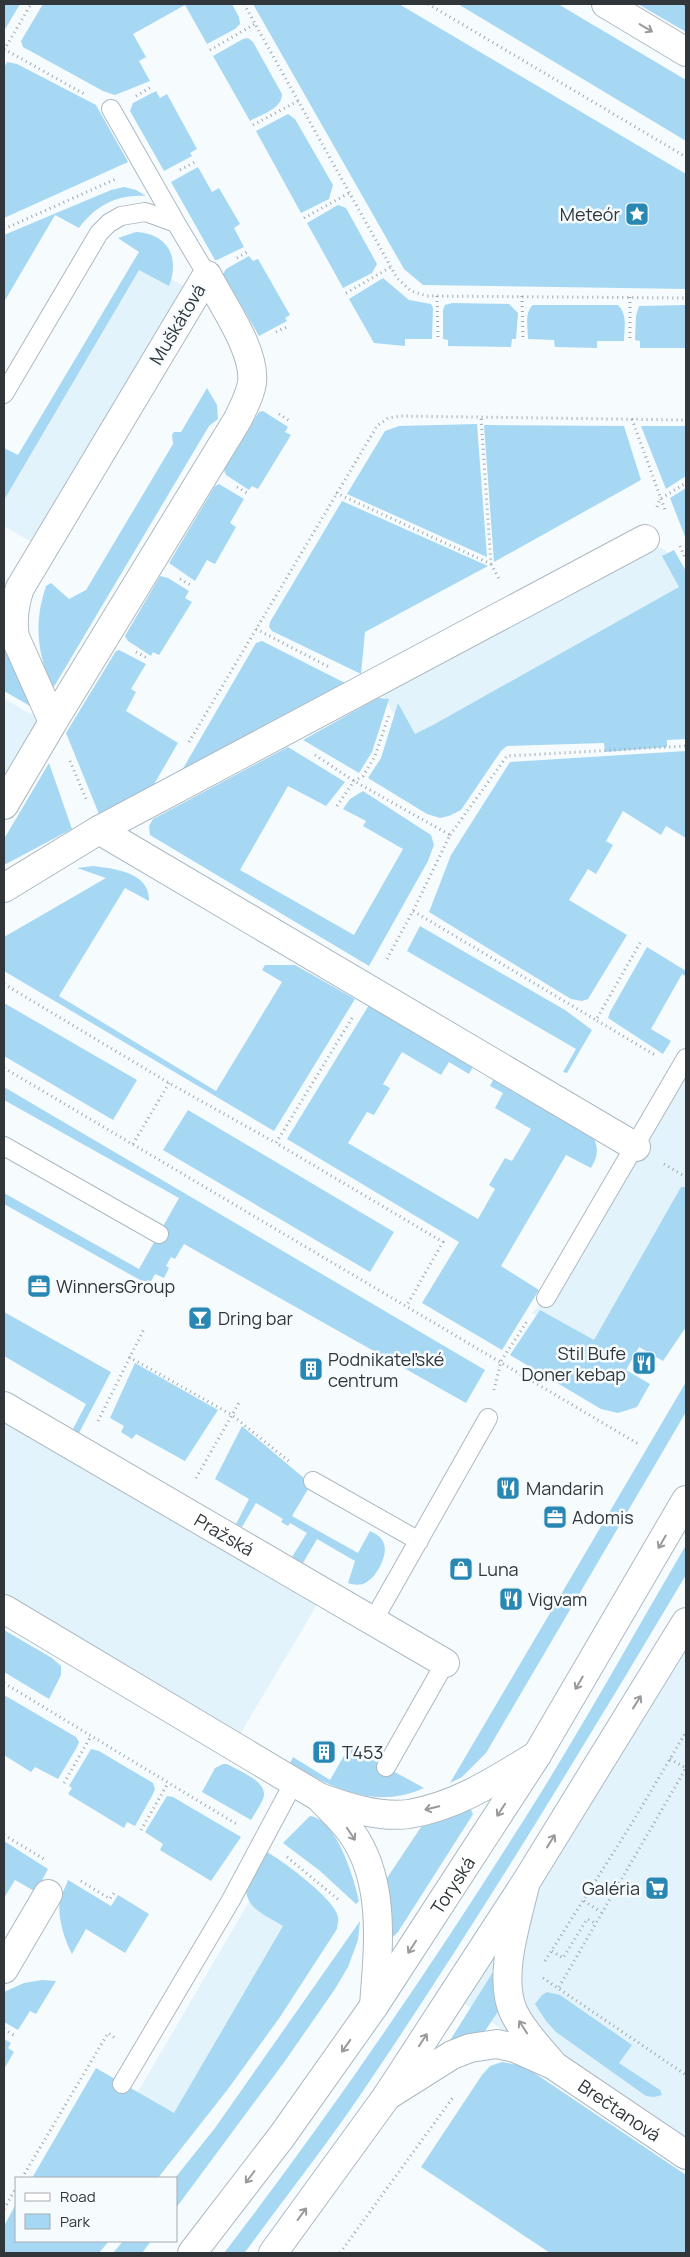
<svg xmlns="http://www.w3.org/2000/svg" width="690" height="2257" font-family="Manrope,sans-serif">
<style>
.built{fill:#e2f3fc}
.green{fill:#a6d8f4}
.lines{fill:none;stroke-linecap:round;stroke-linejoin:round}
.service-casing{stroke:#adb9c1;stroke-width:20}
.minor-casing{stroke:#adb9c1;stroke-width:30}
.tertiary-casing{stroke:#adb9c1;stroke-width:30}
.path{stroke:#a2a7aa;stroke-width:3;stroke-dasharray:1 4;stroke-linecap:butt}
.service{stroke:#fff;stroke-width:18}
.minor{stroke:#fff;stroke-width:28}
.tertiary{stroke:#fff;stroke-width:28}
.tram{stroke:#5a6063;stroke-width:1}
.oneway{stroke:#989a9c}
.labels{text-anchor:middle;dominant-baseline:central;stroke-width:5;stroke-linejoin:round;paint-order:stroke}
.poi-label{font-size:18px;fill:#303639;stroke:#f6fbfe;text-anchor:start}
.street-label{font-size:18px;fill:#303639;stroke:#f6fbfe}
</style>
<rect width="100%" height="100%" fill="#f6fbfe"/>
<path class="built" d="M135,258L195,293L44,549L4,526V481Z
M645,539L666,551L686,589L412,745L376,683Z
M4,698L27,712L53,722L4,805Z
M686,1058V1195L595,1351L532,1313L546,1298Z
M4,1406L324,1593L233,1746L4,1609Z
M686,1622V2155L453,1996Z
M250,1900L292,1925L176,2120L136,2095Z"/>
<path class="green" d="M4,4H20L4,31Z
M43,4H232L239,17L240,24L235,29L207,44L185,5L133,34L146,57L139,61L150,81L115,95L103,91L23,47L21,41Z
M253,4H399L686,174V289L423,285L404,269Z
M458,4H558L686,80V141Z
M638,4H686V32Z
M248,38L253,42L282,94C282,109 262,114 250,121L213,56L243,39Z
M7,62L17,64L96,105L128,162L4,218V68Z
M156,91L160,98L167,94L197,149L190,153L192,156L164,171L130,111L133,103Z
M288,114L295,119L333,185L329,199L301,213L256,131Z
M198,167L212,192L219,188L240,224L234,228L244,247L217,260H215L171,182Z
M124,187L136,190L146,196C118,194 96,205 79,228L55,215L4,302V235L111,190Z
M338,205L346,208L377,264L372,273L343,288L307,223Z
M136,232C168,234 180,257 169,286L139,270L4,500V448L18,455L139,252L118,238Z
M249,256L253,261L258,259L290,315L285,318L287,321L259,336L223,274L226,269Z
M383,278L409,300L431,304L433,308L432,339H405V346L374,343L349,299Z
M452,303L509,304L518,313L516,339H512L511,347L448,346V340L443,339V310L445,305Z
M533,305H618C628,315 624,328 624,341H597V348L555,347L554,340L528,339C528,328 524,312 533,305Z
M686,305V348H640V341L635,340L636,316L639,306Z
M207,388L217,405L218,419L209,426L52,690C38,652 33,626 46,586L51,583L69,599L86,590L173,444L172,435L174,432H181Z
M263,411L288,427L285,432L291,435L258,489L252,486L249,490L226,475L224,470L259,412Z
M477,424L487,557L347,494L385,431L399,426Z
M484,425L624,426L641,480L494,562Z
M641,426H686V476L666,489Z
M219,484L244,499L230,523L236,527L215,564L207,560L195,581L169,563L215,486Z
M686,488V539L670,498Z
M342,501L488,566L365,632L361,674L272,631L269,627L270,622Z
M674,550L686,571V739L667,740V747L605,752L604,743L507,746L501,751L461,810L449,816L440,818L427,814L368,778L381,758L398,703L415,734L433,725L679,587L662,556Z
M160,576L168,578L189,591L185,598L192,602L159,655L153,652L151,656L128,641L125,636Z
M4,632L30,706L4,691Z
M262,641L345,683L181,772L256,643Z
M119,650L146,664L131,689L136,692L126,711L178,743L153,786L99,814L66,733L116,651Z
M378,698L389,699L372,752L359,773L303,740Z
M288,747L345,782L326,806L288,786L240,870L354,935L403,849L363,826L366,821L343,809L350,799L363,791L431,835L434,845L428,861L369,966L150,835L149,826L153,819Z
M686,751V838L666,826L661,835L623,811L606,841L613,845L596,874L588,869L569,900L627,935L588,999L582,1001L571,999L429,912L451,855L510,762Z
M49,763L72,829L4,865V839Z
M93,866C115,869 150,872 149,901L125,888L59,996L216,1091L282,982L262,970L265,965H295L355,999L274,1131L4,971V937L106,878L77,868Z
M420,926L565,1010L592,1030L567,1073L563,1072L576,1049L407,951Z
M647,947L686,971V976L682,974L651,1029L671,1041L663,1054L608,1018L610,1012Z
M4,1003L137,1080L113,1120L4,1056Z
M369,1005L474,1065L469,1074L449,1062L441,1075L402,1052L383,1084L390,1088L374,1115L367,1112L348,1143L478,1219L495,1189L489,1185L505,1158L512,1161L531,1129L495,1108L503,1093L490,1086L495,1076L593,1136C599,1149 598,1156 591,1168L566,1155L501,1266L539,1290L502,1350L422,1303L459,1242L287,1139Z
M4,1087L485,1370L466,1403L184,1244L175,1259L171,1257L166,1266L169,1268L164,1278L155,1274L149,1285L4,1204V1193L139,1269L179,1198L4,1100Z
M188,1110L394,1232L370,1272L163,1150Z
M681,1187H686V1327L663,1361L639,1347L626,1370L650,1384L637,1407L618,1413L601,1409L510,1355L540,1310L594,1340Z
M4,1312L111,1372L79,1433L73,1429L86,1404L4,1356Z
M135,1363L218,1410L185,1461L136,1434L132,1439L121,1432L124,1426L110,1418Z
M686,1382V1412L486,1753L462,1777L450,1783Z
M242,1426L311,1484L292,1516L358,1553L370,1531C376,1534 382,1537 384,1544C388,1555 377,1576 367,1582C361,1586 354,1585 348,1583L355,1561L317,1539L303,1563L292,1557L307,1533L290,1523L288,1526L281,1522L283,1519L256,1503L242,1527L236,1524L249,1499L215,1479Z
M686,1545V1575C582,1749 477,1923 363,2091C327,2144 287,2195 249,2247L244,2253H224C338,2105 443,1949 542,1791C592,1710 638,1627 686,1545Z
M4,1630L52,1658L61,1666V1675L49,1699L4,1672Z
M4,1695L76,1737L79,1742L77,1747L58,1779L35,1767L31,1772L4,1755Z
M349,1747L424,1788C375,1810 333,1789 290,1763L293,1757L330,1780Z
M91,1749L99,1751L153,1783L155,1789L153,1794L135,1826L127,1822L124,1828L68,1794L72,1788L69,1786Z
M223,1764H227C239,1771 270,1782 263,1799C260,1806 255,1813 251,1820L202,1792L215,1768Z
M167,1796L173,1797L241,1837L211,1881L160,1850L163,1844L145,1832Z
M468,1808L471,1810L473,1814L470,1819L398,1932L394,1936L390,1935L383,1884L423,1824Z
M310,1816C337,1820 354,1878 359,1901L356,1904L319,1870L283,1843Z
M4,1841L48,1869L36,1892L15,1880L4,1898Z
M265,1851C281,1859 336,1900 338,1917C339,1921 337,1926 337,1929L280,2017L228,2089L158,2178H32L96,2068L174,2113L283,1926C268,1916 246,1910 246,1888Z
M68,1880L111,1906L118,1895L149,1914L125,1953L86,1929L72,1954C64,1939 57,1916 60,1899C62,1893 66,1886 68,1880Z
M360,1921L358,1940L348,1967L335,1989L285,2061L176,2208L175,2178L215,2128Z
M503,1956L501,2007L485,2031L468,2035L439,2058Z
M42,1980L56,1981L36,2014L30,2011L18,2030L4,2022V1992L24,1983Z
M547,1992L560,1995L632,2045L619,2063L660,2090L662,2095L654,2097L646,2096L556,2032L546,2021L535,2004L542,1995Z
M4,2039L11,2043L8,2048L14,2052L4,2069Z
M502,2062L524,2066L686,2175V2253H550L421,2167L482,2075L490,2066Z
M16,2204V2241H109L99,2253H4V2226Z
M123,2241H151L142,2253H113Z"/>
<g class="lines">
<g class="service-casing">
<path id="service" d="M111,109L176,223
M4,394L99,233L109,223L121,216L145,212L157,216L176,223L207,275
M4,1146L159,1234
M546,1298L686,1058
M313,1481L419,1541
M373,1621L488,1418
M386,1767L445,1663
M122,2084L231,1900L294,1782"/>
</g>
<g class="minor-casing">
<g id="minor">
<path d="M207,275C222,304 256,351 252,383C250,396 243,408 238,419L53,722L15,637C12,619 14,605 20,588Z"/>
<path d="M4,805L53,722"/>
<path d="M99,830L645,539"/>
<path d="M4,888L99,830L636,1147"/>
<path id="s1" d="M4,1406L445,1663"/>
<path d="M4,1609L319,1797C346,1807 379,1818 409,1814C457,1806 496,1780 537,1755"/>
<path d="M320,1798C330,1809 342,1820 351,1832C387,1882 378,1949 374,2006"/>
<path d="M525,1885C517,1921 497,1978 514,2013C523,2031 538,2047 551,2062"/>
<path d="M4,1969L48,1894"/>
<path id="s2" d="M387,2096L452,2055L470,2048L497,2044L515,2048L553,2065L686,2155"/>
</g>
</g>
<g class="tertiary-casing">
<g id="tertiary">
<path d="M606,4L686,52"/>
<path id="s3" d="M192,2253L282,2136L374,2006L537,1755L686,1500"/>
<path d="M273,2253L387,2096L526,1882L686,1622"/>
</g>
</g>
<path class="path" d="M244,4L397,278L411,291L427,296L686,298
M428,4L686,157
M4,49L86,95
M4,50L31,4
M210,50L255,24
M136,96L153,86
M253,125L298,101
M180,170L195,162
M304,218L349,193
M4,229L118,178
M237,258L247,252
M346,293L391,267
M437,296L438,339
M522,296L523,339
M630,297V341
M276,332L289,326
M279,414L291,422
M632,419L665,510
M237,487L247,493
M336,493L491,564L481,417
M657,507L660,499L686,483
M680,546L686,560
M491,564L499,579
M180,579L192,586
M256,629L329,667
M136,652L149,659
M189,742L377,426L388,418L401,416L686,420
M315,755L354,781L450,835L413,911
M70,761L86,799
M337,806L354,781L363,776L375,756L389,715
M450,835L507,756L686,746
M640,943L596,1020L655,1055
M387,959L413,911L596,1020
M4,984L169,1083L276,1143
M352,1018L276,1143L443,1242L407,1305
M4,1068L640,1445
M133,1144L169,1083
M664,1164L686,1177
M129,1357L232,1415L291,1463
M494,1390L501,1361L528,1320
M98,1421L144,1329
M196,1478L240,1401
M4,1683L238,1825
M670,1759L686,1768
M64,1783L91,1736
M141,1830L168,1783
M4,1835L44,1859
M287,1857L340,1901
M81,1881L110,1899L114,1893
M584,1901L601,1912
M552,1951L563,1958L587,1919L595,1923
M545,1961L632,1823L686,1732
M543,1978L686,2075
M559,1987L686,1768
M4,2029L15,2036
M22,2178L108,2033L115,2038
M4,2209L16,2188
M340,2253L454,2096"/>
<use href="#service" class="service"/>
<use href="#minor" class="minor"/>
<use href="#tertiary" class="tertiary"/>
<path class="tram" d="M683,4L686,6"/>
</g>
<defs><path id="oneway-shaft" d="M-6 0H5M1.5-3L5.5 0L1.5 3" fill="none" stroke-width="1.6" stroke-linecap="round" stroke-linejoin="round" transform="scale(1.25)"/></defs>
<g class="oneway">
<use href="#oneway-shaft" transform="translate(646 28) rotate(31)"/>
<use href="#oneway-shaft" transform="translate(662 1542) rotate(120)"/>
<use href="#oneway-shaft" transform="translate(579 1683) rotate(120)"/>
<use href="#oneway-shaft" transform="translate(637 1702) rotate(-58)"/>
<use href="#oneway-shaft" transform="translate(432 1808) rotate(166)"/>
<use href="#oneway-shaft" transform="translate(501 1810) rotate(123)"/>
<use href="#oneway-shaft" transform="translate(351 1834) rotate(56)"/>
<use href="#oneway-shaft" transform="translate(551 1841) rotate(-58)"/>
<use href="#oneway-shaft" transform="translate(412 1947) rotate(123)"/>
<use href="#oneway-shaft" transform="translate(523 2027) rotate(-123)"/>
<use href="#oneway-shaft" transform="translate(423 2040) rotate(-57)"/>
<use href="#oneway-shaft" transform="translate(346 2046) rotate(125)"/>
<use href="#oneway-shaft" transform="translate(250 2177) rotate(127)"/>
<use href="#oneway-shaft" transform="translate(302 2214) rotate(-54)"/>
</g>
<defs>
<g id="sight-square" transform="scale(1.25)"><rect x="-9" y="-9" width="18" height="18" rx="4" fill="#2887b3" stroke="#f6fbfe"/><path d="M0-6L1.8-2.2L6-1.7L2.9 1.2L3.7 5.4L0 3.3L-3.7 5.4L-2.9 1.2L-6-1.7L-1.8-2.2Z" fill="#fff"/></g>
<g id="office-square" transform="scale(1.25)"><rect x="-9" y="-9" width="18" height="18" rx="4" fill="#2887b3" stroke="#f6fbfe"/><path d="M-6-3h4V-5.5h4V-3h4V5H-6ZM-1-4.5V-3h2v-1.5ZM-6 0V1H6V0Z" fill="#fff"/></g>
<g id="bar-square" transform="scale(1.25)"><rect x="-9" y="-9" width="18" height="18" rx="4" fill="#2887b3" stroke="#f6fbfe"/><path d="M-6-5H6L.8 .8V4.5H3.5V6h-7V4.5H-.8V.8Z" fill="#fff"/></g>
<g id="restaurant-square" transform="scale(1.25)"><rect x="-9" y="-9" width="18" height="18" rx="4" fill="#2887b3" stroke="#f6fbfe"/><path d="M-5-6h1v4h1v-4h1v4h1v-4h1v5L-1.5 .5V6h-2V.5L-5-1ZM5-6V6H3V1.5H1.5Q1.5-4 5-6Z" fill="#fff"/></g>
<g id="building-square" transform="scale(1.25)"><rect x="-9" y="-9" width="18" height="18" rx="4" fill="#2887b3" stroke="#f6fbfe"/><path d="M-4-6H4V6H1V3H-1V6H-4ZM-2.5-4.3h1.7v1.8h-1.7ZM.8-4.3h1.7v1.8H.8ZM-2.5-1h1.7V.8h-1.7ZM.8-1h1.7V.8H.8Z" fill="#fff"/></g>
<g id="shop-square" transform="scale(1.25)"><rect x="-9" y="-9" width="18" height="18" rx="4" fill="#2887b3" stroke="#f6fbfe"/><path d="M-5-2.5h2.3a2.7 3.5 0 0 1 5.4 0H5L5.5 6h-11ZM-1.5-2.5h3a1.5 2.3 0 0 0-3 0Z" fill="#fff"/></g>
<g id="supermarket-square" transform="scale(1.25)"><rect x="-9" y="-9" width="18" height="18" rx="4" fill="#2887b3" stroke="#f6fbfe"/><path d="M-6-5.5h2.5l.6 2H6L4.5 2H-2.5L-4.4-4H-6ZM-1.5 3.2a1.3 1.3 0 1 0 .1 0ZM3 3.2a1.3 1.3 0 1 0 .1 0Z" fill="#fff"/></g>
</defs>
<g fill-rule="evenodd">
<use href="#sight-square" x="637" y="214"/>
<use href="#office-square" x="39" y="1286"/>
<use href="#bar-square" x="200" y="1318"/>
<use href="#restaurant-square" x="644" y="1363"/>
<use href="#building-square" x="311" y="1369"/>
<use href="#restaurant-square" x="508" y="1488"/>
<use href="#office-square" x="555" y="1517"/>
<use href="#shop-square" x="461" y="1569"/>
<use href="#restaurant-square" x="511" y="1599"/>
<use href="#building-square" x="324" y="1752"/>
<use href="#supermarket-square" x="657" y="1888"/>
</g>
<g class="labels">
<g class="poi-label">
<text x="620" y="214" text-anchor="end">Meteór</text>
<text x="56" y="1286">WinnersGroup</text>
<text x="218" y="1318">Dring bar</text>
<text x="626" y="1353" text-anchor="end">Stil Bufe<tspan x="626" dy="21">Doner kebap</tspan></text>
<text x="328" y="1359">Podnikateľské<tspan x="328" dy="21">centrum</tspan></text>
<text x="526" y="1488">Mandarin</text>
<text x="572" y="1517">Adomis</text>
<text x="478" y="1569">Luna</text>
<text x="528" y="1599">Vigvam</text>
<text x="342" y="1752">T453</text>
<text x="640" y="1888" text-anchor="end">Galéria</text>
</g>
<g class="street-label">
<text transform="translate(177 324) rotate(-59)">Muškátová</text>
<text stroke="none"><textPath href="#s1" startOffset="255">Pražská</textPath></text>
<text stroke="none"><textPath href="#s3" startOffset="451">Toryská</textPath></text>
<text stroke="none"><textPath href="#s2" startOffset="264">Brečtanová</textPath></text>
</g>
</g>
<rect width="690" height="2257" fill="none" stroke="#303639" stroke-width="10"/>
<rect x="15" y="2177" width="162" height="65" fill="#f6fbfe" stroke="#a7acaf"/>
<rect x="25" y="2193" width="25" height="8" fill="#ffffff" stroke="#a7acaf"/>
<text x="60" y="2202" font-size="15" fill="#303639">Road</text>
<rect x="25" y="2214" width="25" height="15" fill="#a6d8f4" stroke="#a7acaf"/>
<text x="60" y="2227" font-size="15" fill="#303639">Park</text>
</svg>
